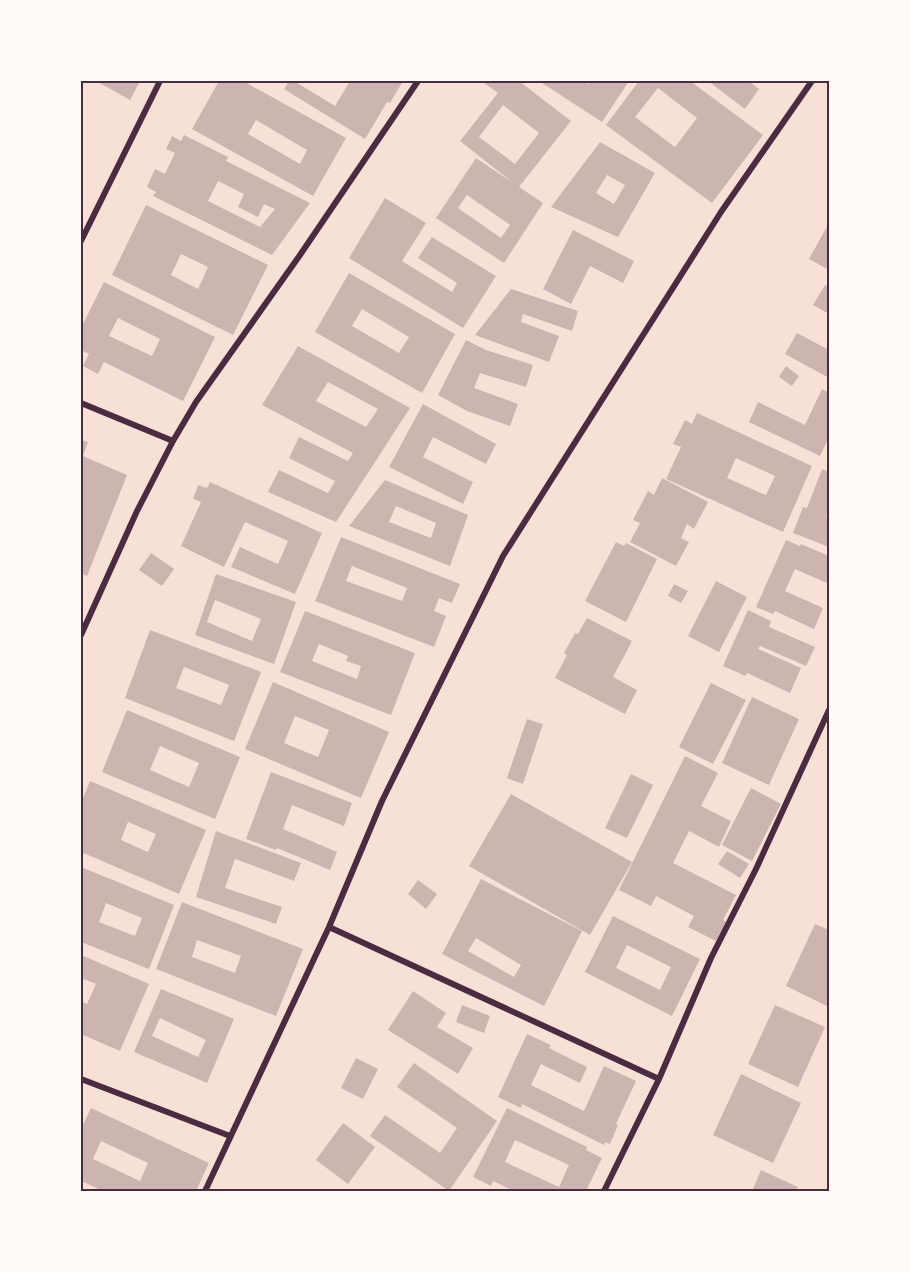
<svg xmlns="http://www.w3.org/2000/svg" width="910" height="1272" font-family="Rubik,sans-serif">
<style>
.building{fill:#ccb4b1;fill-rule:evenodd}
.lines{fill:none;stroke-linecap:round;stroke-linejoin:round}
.minor{stroke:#4a2c40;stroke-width:6}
.neatline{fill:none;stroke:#4a2c40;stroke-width:2}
</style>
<rect width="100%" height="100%" fill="#f7e1d7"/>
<path class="building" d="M96,81H140L130,100Z
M219,81H243L346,138L313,196L192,129ZM256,120L307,150L300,164L248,134Z
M289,81H294L335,106L350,81H403L390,103L387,102L365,139L284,89Z
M486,81H519L571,121L519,187L543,203L504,263L436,218L476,158L513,183L460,141L498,93L484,83ZM503,105L539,133L515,164L479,137ZM467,195L510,225L501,238L458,208Z
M539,81H584L588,84L590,81H629L602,122Z
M639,81H690L763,135L712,203L606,125ZM658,88L697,118L675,147L635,117Z
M708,81H748L759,89L745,109Z
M184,135L228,157L226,161L310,203L272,255L153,196L156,192L147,187L155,169L165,174L175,153L166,149L172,136L181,141ZM218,181L244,194L238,207L258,217L264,204L275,209L260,227L208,201Z
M600,142L655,173L618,237L551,207ZM607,175L625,185L614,204L596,193Z
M385,198L426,223L402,261L452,292L457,283L418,258L432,237L496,276L463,328L349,258Z
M146,205L268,265L233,335L112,275ZM181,254L208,267L198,289L171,275Z
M829,223V270L809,259Z
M573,230L634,261L623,283L590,266L571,304L543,289Z
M349,273L455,334L422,393L315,332ZM362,309L409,337L399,353L352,326Z
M104,282L215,337L183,401L104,362L98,374L83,366L89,354L81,350V328ZM118,318L160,339L152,356L109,336Z
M825,285L829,287V314L813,305Z
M511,289L578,311L572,331L523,314L521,322L559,336L549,362L475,335Z
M797,333L829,350V378L785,354Z
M466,340L486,350L533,365L526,387L480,373L474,388L518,404L510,426L467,411L438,395Z
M298,346L410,408L336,522L268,492L279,470L328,493L335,481L289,458L299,437L348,461L353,453L262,405ZM328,382L378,409L366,427L316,401Z
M786,366L799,376L792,386L779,377Z
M822,389L829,393V437L820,456L749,422L758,402L805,425Z
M423,404L496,444L486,464L433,437L423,457L473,482L463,504L389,467Z
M697,413L812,466L783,532L666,479L681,447L673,444L685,420L692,424ZM736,458L775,476L766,495L727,478Z
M81,440L88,442L83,456L127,475L87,576L81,573Z
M822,469L829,472V508L826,516L829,518V547L793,533L803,507L807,508Z
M662,478L708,502L694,529L687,524L681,538L689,542L676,566L630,542L640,523L633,520L648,491L654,495Z
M385,480L468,515L450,566L349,526ZM396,506L436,523L431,538L389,522Z
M210,482L322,533L295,594L231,567L240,547L278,564L288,541L245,522L224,567L181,546L201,502L193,499L198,485L207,488Z
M341,537L460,584L452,603L439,598L434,611L446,616L434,647L315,601ZM352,566L407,588L402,601L346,581Z
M786,540L800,546L801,544L829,556V584L795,569L785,591L823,608L814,629L775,611L773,614L756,607Z
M616,542L624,546L626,543L657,559L626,622L585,601Z
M151,553L174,569L162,586L139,570Z
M216,574L296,602L274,664L195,635ZM215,600L261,619L252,641L207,622Z
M716,581L747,597L719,652L688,636Z
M674,584L688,591L681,603L668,596Z
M748,610L771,621L769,627L815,647L806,666L760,646L758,649L801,668L790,693L747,673L746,676L723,666Z
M305,611L415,653L391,715L280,672ZM319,644L348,656L346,661L361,666L357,679L312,661Z
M587,618L632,641L613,677L637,690L625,714L555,678L567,655L564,653L575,633L578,634Z
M150,630L261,672L234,741L125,698ZM184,667L229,685L221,705L176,688Z
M273,682L389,732L361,798L245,749ZM295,716L329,730L318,757L284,743Z
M711,683L746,700L713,764L679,747Z
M752,697L799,719L769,785L722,763Z
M127,710L240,757L215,819L102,772ZM160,746L199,763L189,787L150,770Z
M527,719L543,724L523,784L507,778Z
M685,756L718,773L701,806L731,821L719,847L689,831L673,863L736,895L723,920L726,922L716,941L688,927L694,916L656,896L651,906L619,890Z
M271,772L352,803L344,826L292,805L283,829L337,852L330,870L277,848L276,850L246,839Z
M631,774L653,785L627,838L605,828Z
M90,781L206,830L179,894L81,852V803ZM128,822L156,834L148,852L121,840Z
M751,788L781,804L752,861L722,845Z
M511,794L632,862L590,935L469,866Z
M216,831L301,863L294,881L235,859L225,888L282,907L276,924L196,897Z
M727,851L749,864L740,878L718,864Z
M81,867L174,905L149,969L81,942ZM106,903L142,918L135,936L99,922Z
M481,879L582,931L544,1006L442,954ZM476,938L521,965L514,977L468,951Z
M418,880L437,894L426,909L408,894Z
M182,902L303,949L276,1016L156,969ZM197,940L241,956L235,973L192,957Z
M613,916L700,959L672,1016L585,972ZM627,945L671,967L660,990L616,968Z
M815,924L829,930V1007L786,986Z
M81,955L149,984L120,1051L81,1034V1001L87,1004L96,984L81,978Z
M161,989L234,1019L207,1083L134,1052ZM160,1018L206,1040L198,1057L152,1036Z
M413,991L446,1013L437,1027L473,1048L458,1074L388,1030Z
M462,1005L490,1016L484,1033L456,1022Z
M775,1005L825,1027L798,1087L748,1064Z
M527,1034L551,1045L549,1048L587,1067L580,1083L541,1064L531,1085L584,1111L604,1066L636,1081L616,1124L618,1125L610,1144L605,1142L604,1145L522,1104L521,1108L498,1097Z
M356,1058L378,1069L363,1099L341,1088Z
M414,1063L497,1121L449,1191L370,1136L385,1115L440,1153L457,1128L397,1087Z
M741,1074L801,1103L773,1163L713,1135Z
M91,1108L209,1163L196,1191H103L81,1181V1129ZM101,1141L148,1163L140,1181L93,1159Z
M507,1108L587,1147L586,1150L602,1158L586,1191H514L493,1181L491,1186L473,1177ZM515,1140L569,1165L559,1187L505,1162Z
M343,1123L375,1147L348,1184L316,1160Z
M761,1170L798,1187L796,1191H757L753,1189Z"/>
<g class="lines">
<path class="minor" d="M81,241L160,81
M81,403L173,441
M81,635L137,511L173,441L196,402L300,255L418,81
M329,927L659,1079
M81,1079L230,1136
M205,1191L329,927L382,801L503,556L721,212L812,81
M604,1191L659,1079L711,958L756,869L829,710"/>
</g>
<rect width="910" height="1272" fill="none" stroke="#fffaf5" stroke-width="165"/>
<rect x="82" y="82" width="746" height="1108" class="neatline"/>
</svg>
